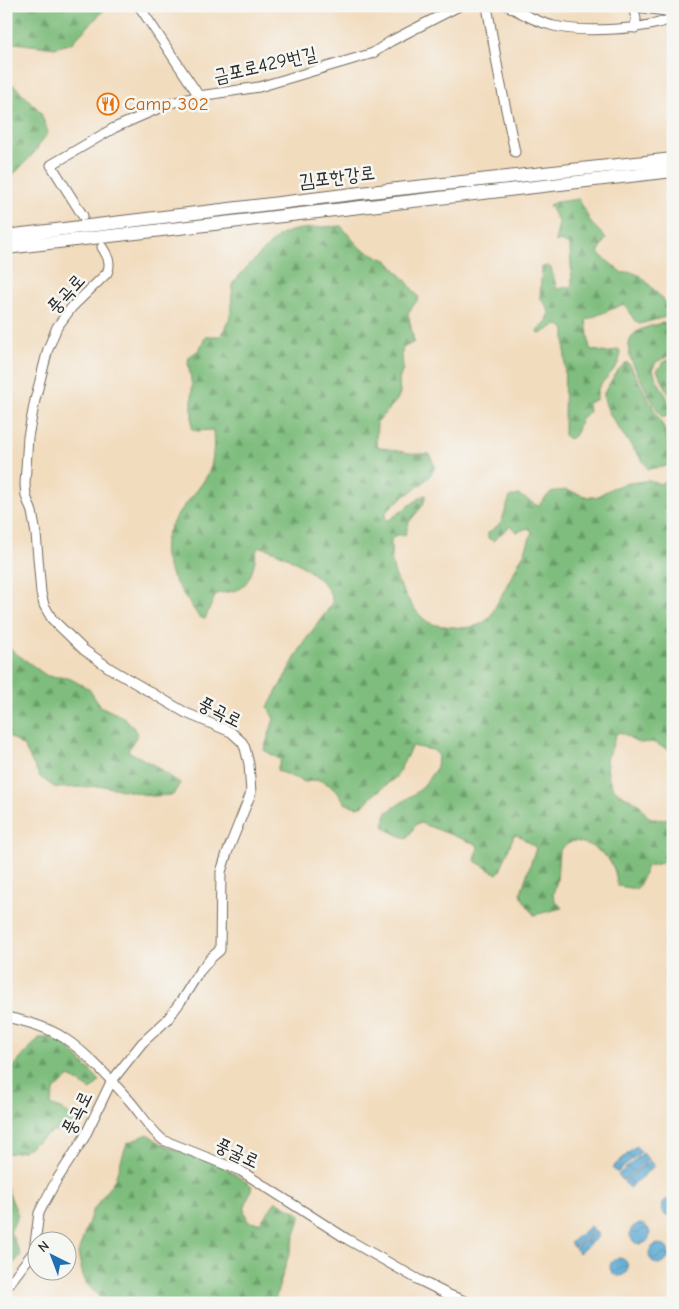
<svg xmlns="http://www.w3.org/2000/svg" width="679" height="1309" font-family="'Comic Neue','Poor Story',sans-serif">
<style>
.forest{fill:url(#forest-firs);stroke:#547454}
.water{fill:url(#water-waves);stroke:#426a7f}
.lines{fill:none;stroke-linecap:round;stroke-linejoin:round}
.minor-casing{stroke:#71695e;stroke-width:11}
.major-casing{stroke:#71695e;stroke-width:13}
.highway-casing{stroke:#71695e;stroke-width:14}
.minor{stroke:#fff;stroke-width:9}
.major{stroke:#fff;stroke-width:11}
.highway{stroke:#fff;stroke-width:12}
.labels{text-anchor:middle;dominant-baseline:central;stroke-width:5;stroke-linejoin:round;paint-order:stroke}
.street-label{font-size:19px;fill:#2b2b2b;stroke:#f6f6f2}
.food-label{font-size:19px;fill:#c56008;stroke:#f6f6f2;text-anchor:start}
</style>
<defs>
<pattern id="forest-firs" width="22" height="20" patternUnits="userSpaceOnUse" patternTransform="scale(1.25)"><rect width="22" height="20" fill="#7ebd7d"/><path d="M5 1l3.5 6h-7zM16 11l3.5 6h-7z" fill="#679a67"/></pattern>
<pattern id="water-waves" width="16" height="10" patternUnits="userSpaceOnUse" patternTransform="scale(1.25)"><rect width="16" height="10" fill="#59a9d3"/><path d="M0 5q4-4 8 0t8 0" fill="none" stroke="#4a8aab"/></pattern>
</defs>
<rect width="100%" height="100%" fill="#f6f6f2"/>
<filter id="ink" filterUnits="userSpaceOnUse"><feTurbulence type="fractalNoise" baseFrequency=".02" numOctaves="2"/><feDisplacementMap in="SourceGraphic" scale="10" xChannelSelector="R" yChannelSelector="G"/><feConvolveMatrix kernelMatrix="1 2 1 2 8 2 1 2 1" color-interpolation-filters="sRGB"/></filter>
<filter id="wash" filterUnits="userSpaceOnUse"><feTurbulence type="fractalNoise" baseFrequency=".0096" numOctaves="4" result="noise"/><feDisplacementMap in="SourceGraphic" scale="20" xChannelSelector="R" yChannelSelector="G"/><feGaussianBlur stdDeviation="1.12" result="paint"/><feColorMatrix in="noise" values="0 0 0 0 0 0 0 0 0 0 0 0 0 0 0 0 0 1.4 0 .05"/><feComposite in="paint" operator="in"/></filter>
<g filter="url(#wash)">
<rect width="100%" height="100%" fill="#f2dcbe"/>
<path class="forest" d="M6,6H108L72,43L55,48L6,42Z
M6,80L16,87L40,111L48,132L34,153L13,175H6Z
M579,199L591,223L606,238L598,253L622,273L631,272L641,276L673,310V315L639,324L635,321L624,304L586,320L590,349L607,353L619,349C626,365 602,378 597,391C597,393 597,398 597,399L588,403L589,412C587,414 584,415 582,417C576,425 580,435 569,439L564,435L565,330L560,325C552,325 547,332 539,334L537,331L546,323L549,314L548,309L540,297L542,267L547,266L551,268L557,289L570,287L572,284L570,246L564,242L555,241L559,223L549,205L556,202Z
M341,226L360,248L388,261L407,282L419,298L408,313L414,342L403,348L402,352L403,369L399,380L400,393L397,400L377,422L376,444L378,447L414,454H429L435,466C428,488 397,495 385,514L386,520H389L424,495H426L423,505L409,522L405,535H396L391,540C391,550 391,561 394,571C398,585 415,614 428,622C435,626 446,626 454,627C467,629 481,627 490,617L526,549L532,532L528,528L517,532L510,526L493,541L488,538V533L501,523L510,497L519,495L538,506L550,493L556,491L566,490L588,497H596L612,488L624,484L649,480L660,484L673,477V751L652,742L639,743L620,732L616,734L611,750L606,759C607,767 608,779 612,786C618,796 630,797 638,803C642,806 642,810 645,813C651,821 666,822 673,814V861L647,866L639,886L636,889L618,886C616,880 616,873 613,867C607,853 588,842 573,841L564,846L559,851L557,880L553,894L555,900L562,908L534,915L522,898L521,892L536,848L520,836L514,835L500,871L497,874L475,861L478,847L476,844L420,823L416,824L407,839L386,829L384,824L386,813L421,789L437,767L438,755L433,750L412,746L396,777L371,797L364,805L358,807L346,804L335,789L323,781L317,780L305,782L278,771L277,769L281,760L264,750L274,719L268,707L304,642L332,604C336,581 281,551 261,547L257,549C254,564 252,584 236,590C230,593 222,592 216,594L205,619L199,617C188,600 174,584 167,564C154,526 194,502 209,472C214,460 214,443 213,430L197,431L192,429V386L188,362L189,357L199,350L206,336H221L230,317L233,283L248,266L279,236C292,227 326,227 341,226Z
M662,323L666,324L673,342V354L656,362L653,368C655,384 672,396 670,413L663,418C658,414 630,361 629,353C628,349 629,341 631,338C637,328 652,326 662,323Z
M673,358V402L657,370L664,362Z
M625,363H628L630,365L664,428L668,446L669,463L667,466L648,469C637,450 602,414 604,393L617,371Z
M6,646L47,676L69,678L89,689L100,706L125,718L138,733L128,751L152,764L180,783L173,795L152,796L104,786L56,788L40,777L24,747L6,734Z
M39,1038H48L63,1042L100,1081L91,1090L70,1077L55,1089L50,1105L63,1110L75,1120L69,1132L53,1131L23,1151L6,1154V1075Z
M148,1134C168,1152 193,1152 216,1163C228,1169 240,1178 252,1186L244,1210L248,1222L260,1223L276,1201L301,1215L274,1303H105L84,1281L78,1253L92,1212L115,1179L127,1143Z
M6,1186L18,1215L10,1232L21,1255L6,1272Z"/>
<path class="water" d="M636,1146L641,1152L617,1173L612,1168Z
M643,1153L648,1159L623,1181L618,1175Z
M649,1160L654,1166L629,1188L624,1182Z
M668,1199H673V1217L665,1215L662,1211L663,1202Z
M630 1234a10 10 0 1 1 20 0a10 10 0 1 1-20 0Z
M590,1226L594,1230L574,1248L570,1243Z
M595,1231L599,1236L579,1253L575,1249Z
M649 1254a10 10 0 1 1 20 0a10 10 0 1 1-20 0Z
M610 1267a9 9 0 1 1 18 0a9 9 0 1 1-18 0Z"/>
</g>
<g filter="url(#ink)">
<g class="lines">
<g class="minor-casing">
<path id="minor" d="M139,6L199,96
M487,6L500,81L515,152
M508,6C523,14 537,22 554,26C583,33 646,30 673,18
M633,6L636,19L635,28
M83,216L51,165L114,128L171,103L199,96L259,87L367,55L373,53L391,41L459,6
M6,1017C26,1021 47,1027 64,1038C87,1053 110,1079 128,1099C140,1112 149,1129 163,1140L241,1171L347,1239L419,1280L449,1295L470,1303
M6,1288L34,1251L39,1213L43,1205L56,1181L84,1138L111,1082L142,1043L167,1020L181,1001L199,972L212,957L220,950L221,872L227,853L251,793L249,764L245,748L242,742L231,732L186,713L111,669L84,650L52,619L44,605L41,593L36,534L32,512L26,496L25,484L28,437L35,400L48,349L57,327L72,307L107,273C112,263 107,255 102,247"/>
</g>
<g class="major-casing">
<path id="major" d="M637,6L673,11"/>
</g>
<g class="highway-casing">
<path id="highway" d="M6,236L361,193L673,159
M6,248L673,171"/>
</g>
<use href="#minor" class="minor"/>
<use href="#major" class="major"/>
<use href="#highway" class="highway"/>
</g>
</g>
<defs>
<g id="restaurant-ring" transform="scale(1.125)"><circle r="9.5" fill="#f6f6f2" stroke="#e8710a" stroke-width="1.5"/><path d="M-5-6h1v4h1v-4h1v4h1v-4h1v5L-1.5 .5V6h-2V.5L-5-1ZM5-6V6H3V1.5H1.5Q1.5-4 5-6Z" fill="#e8710a"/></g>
</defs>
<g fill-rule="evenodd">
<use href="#restaurant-ring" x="108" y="104"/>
</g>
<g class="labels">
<g class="street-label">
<text transform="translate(265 65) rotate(-13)">금포로429번길</text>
<text transform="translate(337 177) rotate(-7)">김포한강로</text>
<text transform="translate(66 294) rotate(-48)">풍곡로</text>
<text transform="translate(220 712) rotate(27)">풍곡로</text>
<text transform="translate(77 1113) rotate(-64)">풍곡로</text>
<text transform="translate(237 1153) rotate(25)">풍굴로</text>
</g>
<g class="food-label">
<text x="124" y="104">Camp 302</text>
</g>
</g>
<rect width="679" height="1309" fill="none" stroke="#f6f6f2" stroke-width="25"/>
<g transform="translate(52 1256) rotate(318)"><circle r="24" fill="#f6f6f2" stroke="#a5a5a2"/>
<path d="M0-4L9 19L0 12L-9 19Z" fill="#1f6fb2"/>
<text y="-8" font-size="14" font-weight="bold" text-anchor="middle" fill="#2b2b2b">N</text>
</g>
</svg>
